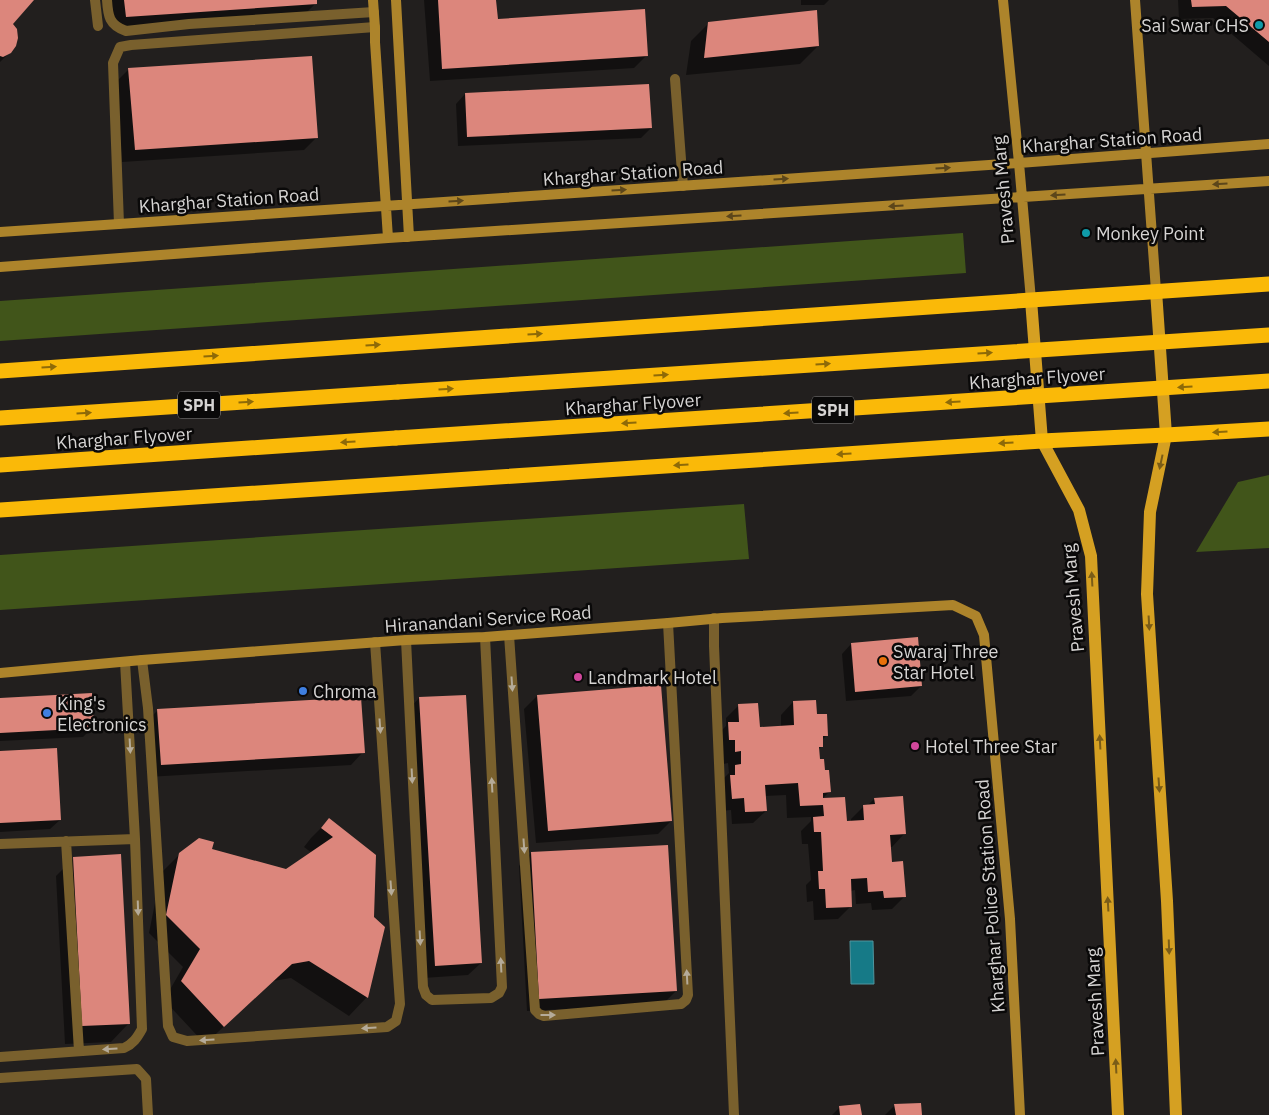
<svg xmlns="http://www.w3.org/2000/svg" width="1269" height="1115" font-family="'IBM Plex Sans',sans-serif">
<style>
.forest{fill:#41551a}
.water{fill:#167a87;stroke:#50959e}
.shadow{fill:#0007}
.building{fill:#dc867c}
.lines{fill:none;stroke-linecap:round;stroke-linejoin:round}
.lane{stroke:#79602d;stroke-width:10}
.street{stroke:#79602d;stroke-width:10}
.secondary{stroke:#ad842b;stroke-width:10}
.primary{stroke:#d5a022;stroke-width:12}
.highway{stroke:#fab908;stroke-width:15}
.highway-bridge{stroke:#fab908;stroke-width:15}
.oneway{fill:#5c461a}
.oneway2{fill:#8e6a08}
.oneway3{fill:#7a5c17}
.oneway4{fill:#b5ab99}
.culture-dot{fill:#0f9aa8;stroke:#0a0909;stroke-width:2}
.food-dot{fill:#e8710a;stroke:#0a0909;stroke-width:2}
.hotel-dot{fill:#d1479c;stroke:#0a0909;stroke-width:2}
.shop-dot{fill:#3f7fe0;stroke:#0a0909;stroke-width:2}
.labels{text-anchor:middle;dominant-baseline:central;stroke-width:5;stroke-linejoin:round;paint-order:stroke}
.shield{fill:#0a0909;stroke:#999796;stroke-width:1}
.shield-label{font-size:16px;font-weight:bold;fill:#d6d4d3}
.poi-label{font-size:18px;fill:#d6d4d3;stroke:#0a0909;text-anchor:start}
.street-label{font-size:18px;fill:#d6d4d3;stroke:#0a0909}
</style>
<rect width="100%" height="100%" fill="#221f1e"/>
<path class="forest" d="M963,233L966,273L0,341V301Z
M1269,475V548L1196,552L1238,482Z
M744,504L749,559L0,610V555Z"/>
<path class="water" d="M850,941H873L874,984H851Z"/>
<path class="shadow" d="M0,0H32L11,24L10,52L0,62Z
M111,0H316V3L303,16L113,29Z
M424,0H495L497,20L647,55L634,68L430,81Z
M801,0H829L824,5H801Z
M1178,0H1269V66L1213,18L1179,19Z
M709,23L818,46L800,64L686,75L691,41Z
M129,69L317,137L304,150L122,162L116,82Z
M465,94L651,128L641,138L458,146L456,104Z
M851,644L921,686L911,696L846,701L842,654Z
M537,696L671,821L658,834L536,843L524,709Z
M419,698L481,963L468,975L423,978L407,711Z
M0,700L93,727L83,737L0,741Z
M793,702L816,716L827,735L822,740V746L818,750L819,760L829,792L822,799L846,822H851V819L864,806H867L874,799L904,834L892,847H889L891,863L905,896L892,909L872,910L871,903L856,904L855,890L850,891L851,906L838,919L814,920L813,901L807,902L806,885L811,880L808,844H802L801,831L811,821V817L787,818L786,795L765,796L766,811L753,823L732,824L731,810L719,811L723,779L729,773L728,763L723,764L716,736L726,726V718L739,705L759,728L781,727V715Z
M158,710L363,752L351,765L148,777L145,723Z
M0,752L60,820L50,829L0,832Z
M329,820L372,917L384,928L366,998L349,1016L291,978L273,981L205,1044L164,1000L183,967L149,933L161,873L180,854L210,850L286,871L312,853L304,847L311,838Z
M531,853L676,991L663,1004L527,1011L519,866Z
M74,858L129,1023L111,1042L65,1044L56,876Z
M895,1105L921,1115H885Z
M839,1108L860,1115H832Z"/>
<path class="building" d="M0,0H34L13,24L17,29L18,38L16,46L11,53L3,57L0,56Z
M124,0H317V4L126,17Z
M438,0H496L498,19L645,9L648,56L442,69Z
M1191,0H1269V42L1226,6L1192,7Z
M817,10L819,46L704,58L708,22Z
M312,56L318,138L135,150L128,68Z
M649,84L652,128L467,137L465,93Z
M918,637L922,686L855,692L851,643Z
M661,685L672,821L548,831L537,695Z
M92,693L94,728L0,733V698Z
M466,695L482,963L435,966L419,697Z
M361,697L365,753L161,765L157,709Z
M816,700L817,714H827L828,736H823V747H819L820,759H824L825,770H829L831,792L823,793V798L845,797L847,821L864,820L863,805L875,804L874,798L903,796L906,834L890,835L892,862L903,861L906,897L884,898L883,891L868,892L867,878L851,879L852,907L826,908L825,889H819L818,871H823L821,832H814L813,817L824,816L823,805L800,806L798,783L765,785L767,811L745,812L744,798L732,799L730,775H735V765L741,764V751L735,752V740H729L728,722H739L738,704L758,703L760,727L794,725L793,701Z
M57,748L61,820L0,823V751Z
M329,818L376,855L374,917L385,927L368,998L309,961L292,964L224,1027L181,981L200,949L166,915L179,853L199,838L214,842L212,849L286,869L333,837L321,828Z
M668,845L677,991L539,999L531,852Z
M121,854L130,1024L82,1026L73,857Z
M921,1103L922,1115H896L894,1104Z
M860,1104L862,1115H840L839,1106Z"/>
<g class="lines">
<path class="lane" d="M95,0L98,26
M509,635L535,1010L539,1014L544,1016L681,1004L686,1000L688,995L668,623
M406,640L423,987L426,995L432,1000L491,998L499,993L502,987L485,637
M0,1078L137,1069L146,1079L148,1115"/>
<path class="street" d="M107,0C108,16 109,25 126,31L189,24L374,12
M675,79L683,186
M119,224L113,63L120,47L131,45L375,27
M714,618V646L734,1115
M142,660L148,708L168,1026L173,1037L187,1041L387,1027L396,1021L400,1004L375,642
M66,841L79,1051
M0,844L135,839
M0,1057L124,1048C133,1044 137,1038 142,1029L135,839L125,662"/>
<path class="secondary" d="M373,0L375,28V42L388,238
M396,0L409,237
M1003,0L1019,163L1031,300
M1135,0L1156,291
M0,232L1019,163L1269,144
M0,267L388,238L1269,181
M0,673L142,660L406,640L485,637L668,623L722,618L953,605L976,616L984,635L1010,919L1020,1115"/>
<path class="primary" d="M1156,291L1166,435L1150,512L1147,594L1167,901L1176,1115
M1031,300L1042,441L1079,510L1091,556L1118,1115"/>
<path class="highway" d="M0,371L1031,300L1269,284
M0,418L398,392
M0,465L396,438
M0,510L1042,441L1166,435L1269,429"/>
<path class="highway-bridge" d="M398,392L1269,335
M396,438L1269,381"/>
</g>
<defs><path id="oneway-solid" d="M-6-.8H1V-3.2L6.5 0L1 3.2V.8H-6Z" transform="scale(1.25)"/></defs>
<g class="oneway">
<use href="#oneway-solid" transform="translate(943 168) rotate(-4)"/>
<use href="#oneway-solid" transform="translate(781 179) rotate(-4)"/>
<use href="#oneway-solid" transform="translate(1220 184) rotate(176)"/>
<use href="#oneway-solid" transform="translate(619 190) rotate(-4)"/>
<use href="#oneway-solid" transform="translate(1058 195) rotate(176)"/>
<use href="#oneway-solid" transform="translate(456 201) rotate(-4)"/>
<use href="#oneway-solid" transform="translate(896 206) rotate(176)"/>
<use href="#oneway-solid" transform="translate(734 216) rotate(176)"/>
</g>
<g class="oneway2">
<use href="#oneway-solid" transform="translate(535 334) rotate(-4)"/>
<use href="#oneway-solid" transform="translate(373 345) rotate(-4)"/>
<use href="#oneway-solid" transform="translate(985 353) rotate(-4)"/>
<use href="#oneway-solid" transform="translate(211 356) rotate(-4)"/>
<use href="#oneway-solid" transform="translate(823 364) rotate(-4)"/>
<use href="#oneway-solid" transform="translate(49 367) rotate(-4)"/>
<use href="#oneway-solid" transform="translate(661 375) rotate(-4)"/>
<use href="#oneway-solid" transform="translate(1185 387) rotate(176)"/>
<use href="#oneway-solid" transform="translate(446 389) rotate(-4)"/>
<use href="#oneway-solid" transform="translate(246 402) rotate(-4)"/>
<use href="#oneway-solid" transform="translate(953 402) rotate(176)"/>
<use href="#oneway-solid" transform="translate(84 413) rotate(-4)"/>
<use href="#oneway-solid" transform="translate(791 413) rotate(176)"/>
<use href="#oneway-solid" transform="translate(629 423) rotate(176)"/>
<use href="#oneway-solid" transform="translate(1220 432) rotate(176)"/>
<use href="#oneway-solid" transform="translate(348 442) rotate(176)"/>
<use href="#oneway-solid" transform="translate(1006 443) rotate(176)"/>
<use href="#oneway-solid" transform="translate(844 454) rotate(176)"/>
<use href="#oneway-solid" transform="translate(681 465) rotate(176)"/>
</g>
<g class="oneway3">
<use href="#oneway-solid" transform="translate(1161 462) rotate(102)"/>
<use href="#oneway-solid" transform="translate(1092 579) rotate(-93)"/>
<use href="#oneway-solid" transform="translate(1149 623) rotate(87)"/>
<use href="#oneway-solid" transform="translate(1100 742) rotate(-93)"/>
<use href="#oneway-solid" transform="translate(1159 785) rotate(86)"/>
<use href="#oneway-solid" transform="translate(1108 904) rotate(-93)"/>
<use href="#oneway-solid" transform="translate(1169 947) rotate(88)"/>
<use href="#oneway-solid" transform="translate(1116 1066) rotate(-93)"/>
</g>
<g class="oneway4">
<use href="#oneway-solid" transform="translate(512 684) rotate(86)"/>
<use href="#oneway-solid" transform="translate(380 726) rotate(86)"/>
<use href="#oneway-solid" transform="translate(130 746) rotate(87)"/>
<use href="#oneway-solid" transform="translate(412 776) rotate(87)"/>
<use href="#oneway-solid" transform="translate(492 785) rotate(-93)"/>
<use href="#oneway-solid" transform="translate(524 846) rotate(86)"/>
<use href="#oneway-solid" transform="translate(391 888) rotate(86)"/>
<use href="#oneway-solid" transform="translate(138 908) rotate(88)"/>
<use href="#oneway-solid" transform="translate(420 938) rotate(87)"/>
<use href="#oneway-solid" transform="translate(501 965) rotate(-93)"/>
<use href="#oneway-solid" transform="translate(687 977) rotate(-93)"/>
<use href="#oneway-solid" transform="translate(548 1015)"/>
<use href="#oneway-solid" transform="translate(369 1028) rotate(176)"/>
<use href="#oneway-solid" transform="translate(207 1040) rotate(176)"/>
<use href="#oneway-solid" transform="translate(110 1049) rotate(176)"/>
</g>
<g class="culture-dot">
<circle cx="1259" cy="25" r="5"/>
<circle cx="1086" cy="233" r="5"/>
</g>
<circle class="food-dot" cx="883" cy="661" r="5"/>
<g class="hotel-dot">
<circle cx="578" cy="677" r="5"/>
<circle cx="915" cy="746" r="5"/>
</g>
<g class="shop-dot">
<circle cx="303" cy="691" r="5"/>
<circle cx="47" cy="713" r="5"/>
</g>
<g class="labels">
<g class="shield">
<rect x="178" y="391.5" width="42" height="27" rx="4"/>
<rect x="812" y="396.5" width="42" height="27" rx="4"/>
</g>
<g class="shield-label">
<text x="199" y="405">SPH</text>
<text x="833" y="410">SPH</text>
</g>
<g class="poi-label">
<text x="1249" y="25" text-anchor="end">Sai Swar CHS</text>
<text x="1096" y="233">Monkey Point</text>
<text x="893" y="651">Swaraj Three<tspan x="893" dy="21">Star Hotel</tspan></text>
<text x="588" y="677">Landmark Hotel</text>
<text x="313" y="691">Chroma</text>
<text x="57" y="703">King's<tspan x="57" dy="21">Electronics</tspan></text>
<text x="925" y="746">Hotel Three Star</text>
</g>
<g class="street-label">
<text transform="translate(1112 140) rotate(-4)">Kharghar Station Road</text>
<text transform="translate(633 173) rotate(-4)">Kharghar Station Road</text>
<text transform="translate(1003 190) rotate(-95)">Pravesh Marg</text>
<text transform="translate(229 200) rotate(-4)">Kharghar Station Road</text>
<text transform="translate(1037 378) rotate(-4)">Kharghar Flyover</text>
<text transform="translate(633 404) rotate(-4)">Kharghar Flyover</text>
<text transform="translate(124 438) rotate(-4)">Kharghar Flyover</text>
<text transform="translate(1073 598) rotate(-95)">Pravesh Marg</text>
<text transform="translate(488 619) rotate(-4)">Hiranandani Service Road</text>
<text transform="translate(990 896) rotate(-94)">Kharghar Police Station Road</text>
<text transform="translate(1095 1002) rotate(-93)">Pravesh Marg</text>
</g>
</g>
</svg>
